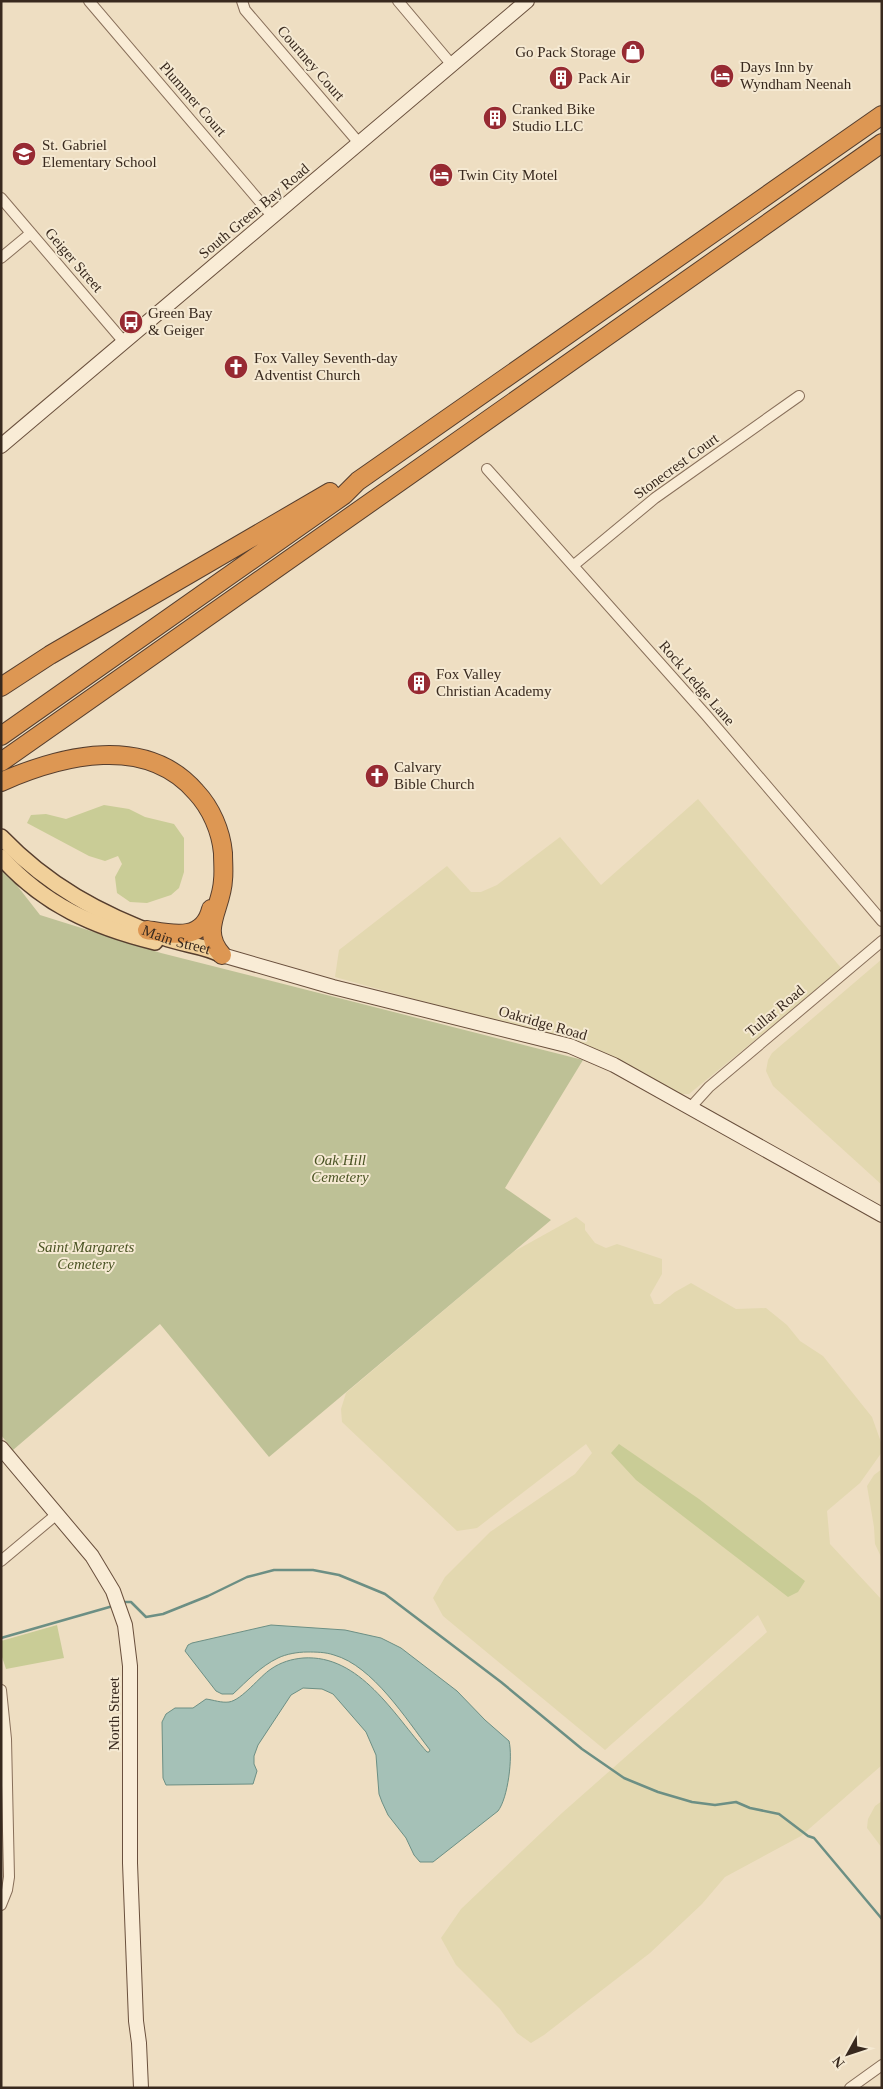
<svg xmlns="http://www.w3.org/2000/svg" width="883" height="2089" font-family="Georgia,serif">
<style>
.farmland{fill:#e3d8b0}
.green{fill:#c9cc96}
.cemetery{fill:#bec196}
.water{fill:#a5c1b7;stroke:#6c8f84}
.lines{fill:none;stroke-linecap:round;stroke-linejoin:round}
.stream{stroke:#6c8f84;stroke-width:2.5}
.street-casing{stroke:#886f5a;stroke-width:12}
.secondary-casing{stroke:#6a503d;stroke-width:16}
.primary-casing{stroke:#563e2e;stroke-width:18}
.highway-casing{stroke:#563e2e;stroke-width:20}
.street{stroke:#f9ecd6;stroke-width:10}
.secondary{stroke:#f9ecd6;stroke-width:14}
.primary{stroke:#f1d09a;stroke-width:15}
.highway{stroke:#dd9753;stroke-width:18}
.labels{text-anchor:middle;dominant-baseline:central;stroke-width:4;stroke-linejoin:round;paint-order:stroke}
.poi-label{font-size:15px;fill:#38291e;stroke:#f5e9d2;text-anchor:start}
.street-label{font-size:15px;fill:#38291e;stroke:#f5e9d2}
.park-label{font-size:15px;font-style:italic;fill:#4b5424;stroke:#f5e9d2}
</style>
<rect width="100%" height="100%" fill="#eedec2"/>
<path class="farmland" d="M698,799L842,969L689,1094H680L578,1041L468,1014L335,977L339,950L447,866L471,892H481L497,885L560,837L601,885Z
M882,959V1185L773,1086L766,1071L768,1060L772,1053Z
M576,1217L585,1224V1230L595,1243L606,1248L617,1244L662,1259V1274L650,1295L654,1304H660L675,1292L691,1283L736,1309L766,1308L787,1325L800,1341L823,1356L872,1417L882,1445V1452L860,1483L827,1511L830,1544L882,1600V1765L801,1836L725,1877L702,1904L650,1953L544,2035L531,2043L517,2033L500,2009L456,1965L441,1938L461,1909L562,1813L767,1632L758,1615L605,1750L443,1616L433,1598L445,1577L490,1532L575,1474L592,1453L586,1444L477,1528L457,1531L342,1422L341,1409L346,1393L513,1252Z
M882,1469V1559L875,1544L874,1527L867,1486L874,1475Z
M882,1801V1848L867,1828L868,1819L875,1806Z"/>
<path class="green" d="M104,805L129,809L145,817L174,824L184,838V872L179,888L171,895L147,903L130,902L117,893L115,877L122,864L118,856L105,861L89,856L27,823L31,815L46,814L66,819Z
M619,1444L699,1499L805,1581L798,1592L788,1597L636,1480L611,1453Z
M57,1625L64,1658L6,1669L1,1654V1641Z"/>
<path class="cemetery" d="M1,865L40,915L161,953L583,1060L505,1188L551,1220L269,1457L160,1324L13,1450L1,1435Z"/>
<path class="water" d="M271,1625L345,1630L381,1638L401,1648L457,1691L485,1720L509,1741C513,1757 508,1798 498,1811L433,1862H420L414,1855L406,1838L388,1815L382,1802L379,1794L376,1755L366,1732L333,1694L322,1689L303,1688L291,1695L258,1745L254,1756V1764L257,1771L253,1784L166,1785L163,1778L162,1722L166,1714L175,1708H193L206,1699C214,1700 221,1703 229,1702C242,1700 260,1676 271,1669C281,1662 292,1659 303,1658C360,1654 394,1715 427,1752H429L430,1750C406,1719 373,1666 334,1655C325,1652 316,1652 307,1652C298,1652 286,1654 278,1658C261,1666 247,1681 233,1694H222L216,1691L185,1651L188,1645L192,1643Z"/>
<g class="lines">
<path class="stream" d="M125,1602H131L146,1617L163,1614L208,1596L247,1577L274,1570H313L339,1575L385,1594L501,1682L582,1749L624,1778L658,1792L692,1802L715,1805L736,1802L750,1808L779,1814L808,1836L814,1838L882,1919
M1,1638L113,1606"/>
<g class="street-casing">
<path id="street" d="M89,1L273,217
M242,1L245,10L359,143
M398,1L452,65
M1,198L124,342
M1,258L31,233
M487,469L706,715L882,921
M574,565L655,498L799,396
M690,1108L709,1087L882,941
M1,1561L57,1514
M1,1690L6,1739L9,1877L7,1890L1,1905
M850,2088L882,2065"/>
</g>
<g class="secondary-casing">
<path id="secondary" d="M1,446L527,1
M222,955L333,987L570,1046L614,1065L882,1215
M1,1448L92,1556L113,1591L125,1625L130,1666V1863L136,2021L139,2043L141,2088"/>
</g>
<g class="primary-casing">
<g id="primary">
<path id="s1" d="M1,837C48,886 100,914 163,937C183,945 204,945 222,955"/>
<path d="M1,857C44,905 94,927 155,942"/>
</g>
</g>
<g class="highway-casing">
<path id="highway" d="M1,687L50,655L330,492
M1,736L344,495L358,481L882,115
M1,762L882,143
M1,782C62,755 146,734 196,792C211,808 221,831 223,853C223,862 224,872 223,880C222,908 199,930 222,955
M147,930C172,934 203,942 211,909"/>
</g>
<use href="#street" class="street"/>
<use href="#secondary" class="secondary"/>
<use href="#primary" class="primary"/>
<use href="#highway" class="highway"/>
</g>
<defs>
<g id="shop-disc" transform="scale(1.25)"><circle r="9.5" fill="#972a32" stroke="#f5e9d2"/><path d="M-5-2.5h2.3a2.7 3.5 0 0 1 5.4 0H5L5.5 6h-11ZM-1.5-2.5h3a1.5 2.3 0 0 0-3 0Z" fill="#fff"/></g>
<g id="hotel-disc" transform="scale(1.25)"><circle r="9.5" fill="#972a32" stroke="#f5e9d2"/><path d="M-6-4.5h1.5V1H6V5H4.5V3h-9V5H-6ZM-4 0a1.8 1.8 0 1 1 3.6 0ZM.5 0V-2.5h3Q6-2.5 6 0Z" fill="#fff"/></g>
<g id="building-disc" transform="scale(1.25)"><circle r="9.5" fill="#972a32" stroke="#f5e9d2"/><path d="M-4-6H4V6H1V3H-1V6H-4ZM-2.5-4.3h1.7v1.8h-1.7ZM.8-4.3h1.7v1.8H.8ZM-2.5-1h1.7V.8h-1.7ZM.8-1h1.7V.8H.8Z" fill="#fff"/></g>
<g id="school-disc" transform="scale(1.25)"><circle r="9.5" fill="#972a32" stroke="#f5e9d2"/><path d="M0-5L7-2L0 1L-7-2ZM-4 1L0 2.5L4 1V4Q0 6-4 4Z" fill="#fff"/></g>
<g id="bus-disc" transform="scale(1.25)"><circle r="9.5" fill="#972a32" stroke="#f5e9d2"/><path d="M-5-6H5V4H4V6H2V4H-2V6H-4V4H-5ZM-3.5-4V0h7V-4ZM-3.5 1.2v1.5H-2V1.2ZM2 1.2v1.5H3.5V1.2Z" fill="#fff"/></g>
<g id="church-disc" transform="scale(1.25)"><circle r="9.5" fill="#972a32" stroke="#f5e9d2"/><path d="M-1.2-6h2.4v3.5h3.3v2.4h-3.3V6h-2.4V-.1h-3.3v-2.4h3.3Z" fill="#fff"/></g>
</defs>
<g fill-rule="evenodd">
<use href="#shop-disc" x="633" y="52"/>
<use href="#hotel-disc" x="722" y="76"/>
<use href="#building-disc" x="561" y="78"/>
<use href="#building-disc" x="495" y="118"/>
<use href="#school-disc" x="24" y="154"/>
<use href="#hotel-disc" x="441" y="175"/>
<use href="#bus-disc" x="131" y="322"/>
<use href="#church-disc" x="236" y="367"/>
<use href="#building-disc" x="419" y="683"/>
<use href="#church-disc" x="377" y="776"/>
</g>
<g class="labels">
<g class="poi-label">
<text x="616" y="52" text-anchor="end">Go Pack Storage</text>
<text x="740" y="67">Days Inn by<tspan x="740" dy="17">Wyndham Neenah</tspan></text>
<text x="578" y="78">Pack Air</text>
<text x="512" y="109">Cranked Bike<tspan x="512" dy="17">Studio LLC</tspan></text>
<text x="42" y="145">St. Gabriel<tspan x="42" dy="17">Elementary School</tspan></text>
<text x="458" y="175">Twin City Motel</text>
<text x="148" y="313">Green Bay<tspan x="148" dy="17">&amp; Geiger</tspan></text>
<text x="254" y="358">Fox Valley Seventh-day<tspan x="254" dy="17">Adventist Church</tspan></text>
<text x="436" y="674">Fox Valley<tspan x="436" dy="17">Christian Academy</tspan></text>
<text x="394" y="767">Calvary<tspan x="394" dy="17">Bible Church</tspan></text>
</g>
<g class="street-label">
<text transform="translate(311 63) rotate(49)">Courtney Court</text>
<text transform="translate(193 99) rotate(49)">Plummer Court</text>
<text transform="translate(254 211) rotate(-40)">South Green Bay Road</text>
<text transform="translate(74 260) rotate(49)">Geiger Street</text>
<text transform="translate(676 466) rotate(-36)">Stonecrest Court</text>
<text transform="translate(697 683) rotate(49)">Rock Ledge Lane</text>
<text stroke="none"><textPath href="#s1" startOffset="206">Main Street</textPath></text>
<text transform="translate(775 1011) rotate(-40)">Tullar Road</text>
<text transform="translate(543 1023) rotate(16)">Oakridge Road</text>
<text transform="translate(114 1714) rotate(-90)">North Street</text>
</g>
<g class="park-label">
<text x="340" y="1160">Oak Hill<tspan x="340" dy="17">Cemetery</tspan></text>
<text x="86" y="1247">Saint Margarets<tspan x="86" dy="17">Cemetery</tspan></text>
</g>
</g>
<rect width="883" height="2089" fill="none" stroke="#38291e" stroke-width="5"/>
<g transform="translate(848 2054) rotate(230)" stroke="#f5e9d2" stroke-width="4" paint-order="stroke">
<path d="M0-4L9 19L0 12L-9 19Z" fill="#38291e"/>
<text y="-8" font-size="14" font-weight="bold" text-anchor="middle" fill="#38291e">N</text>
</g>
</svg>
